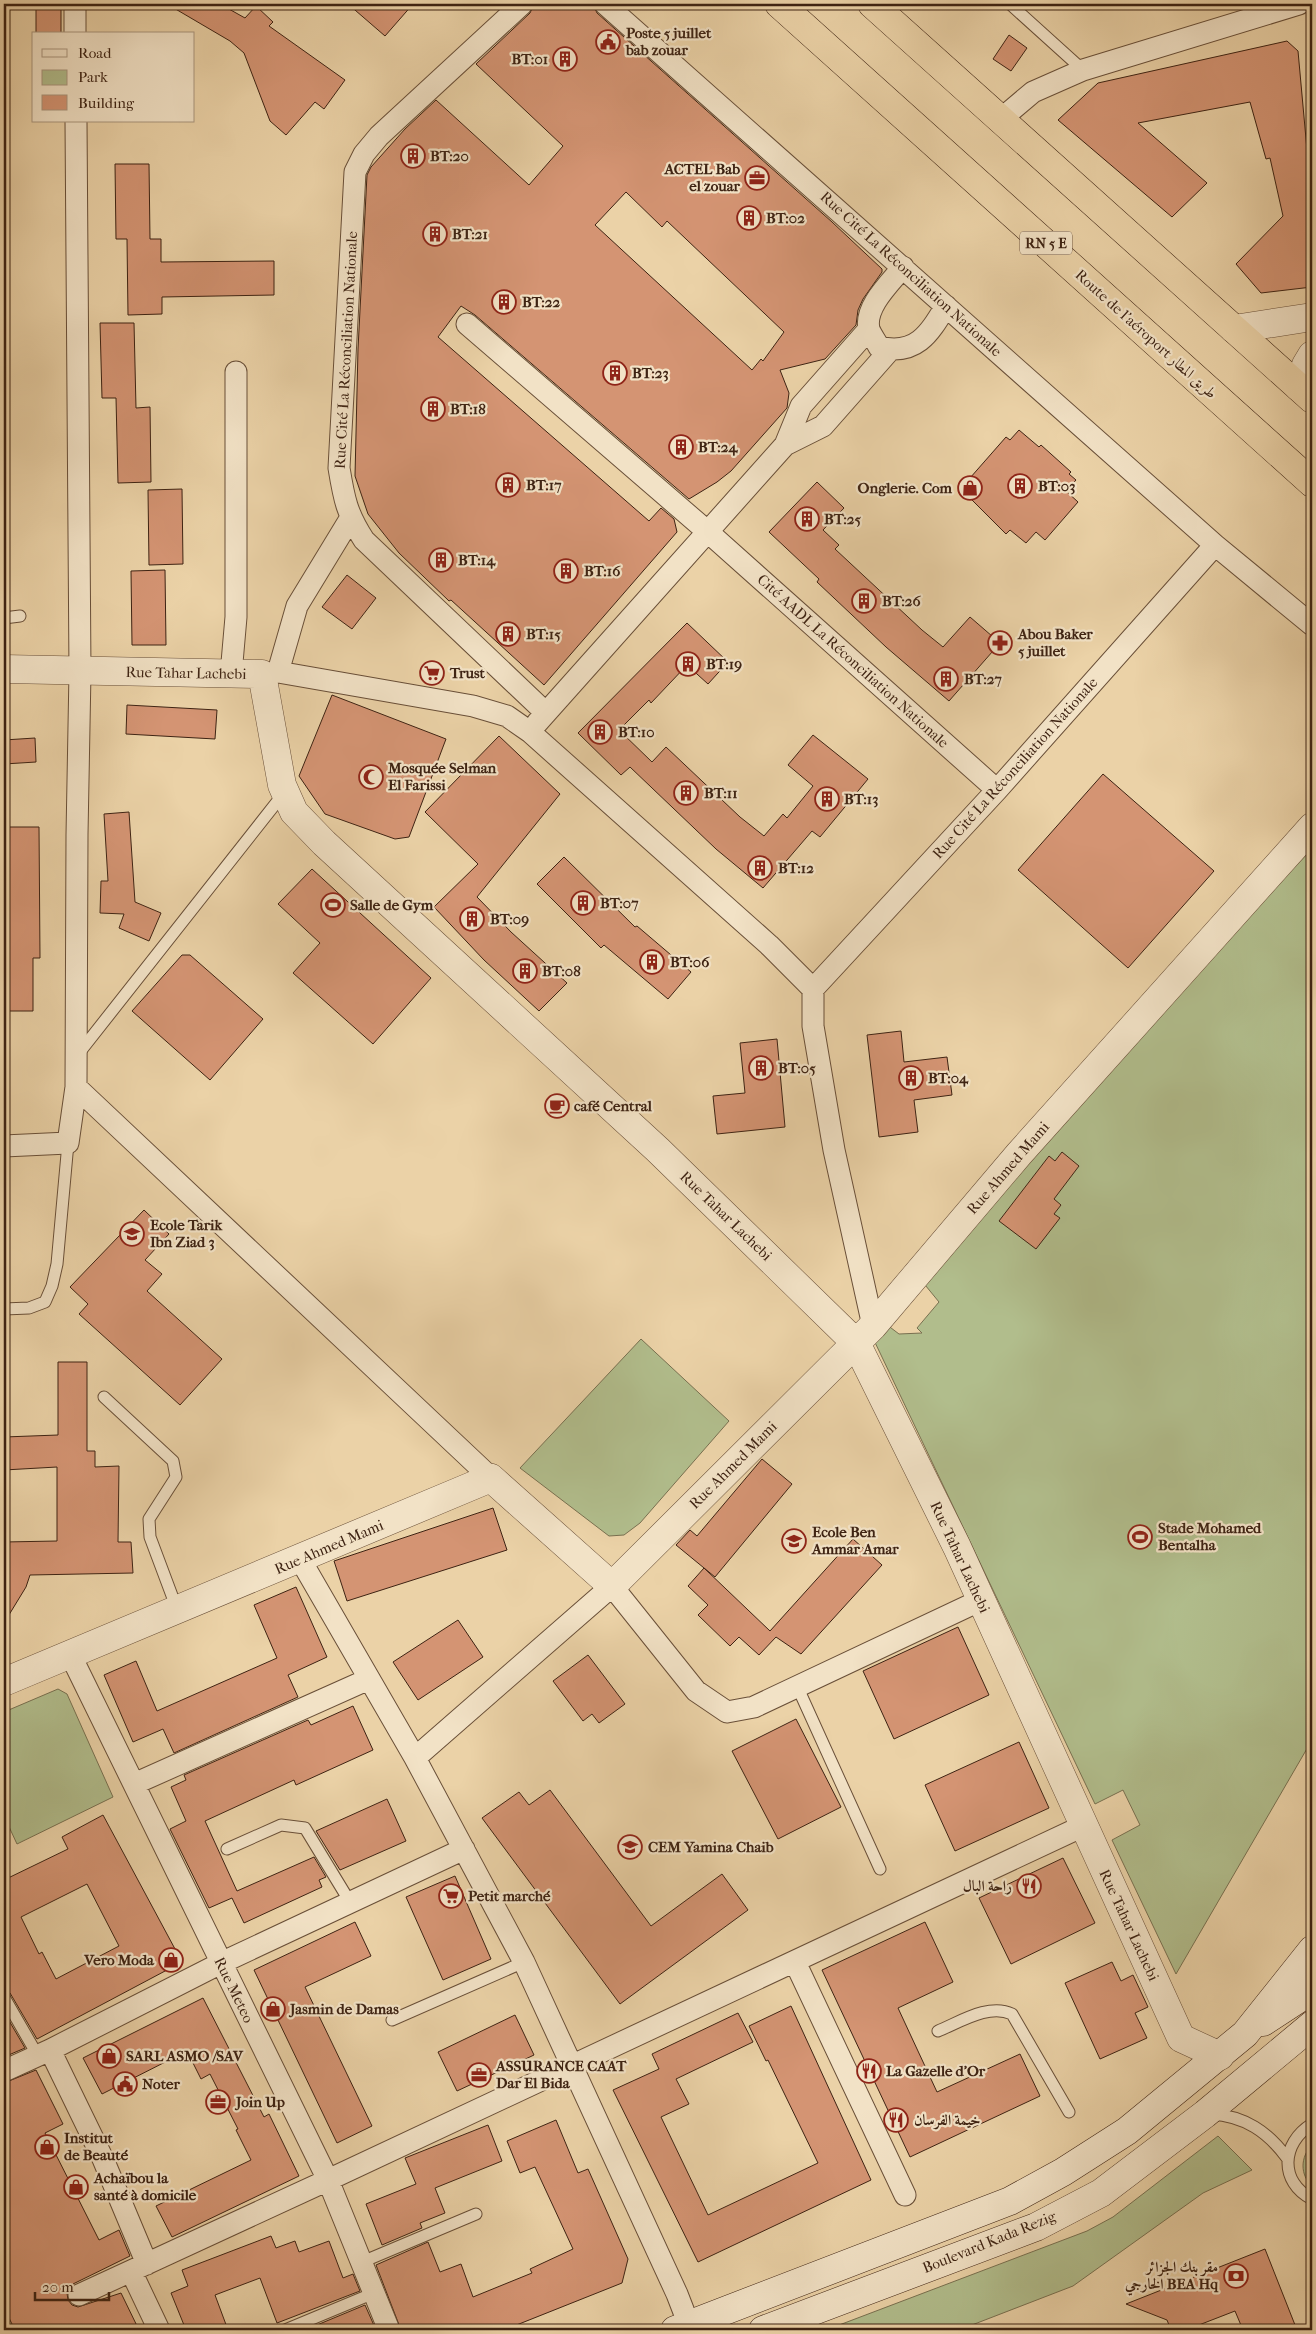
<svg xmlns="http://www.w3.org/2000/svg" width="1316" height="2334" font-family="'IM FELL French Canon',Amiri,serif">
<style>
.green{fill:#b1bd8c;stroke:#787050}
.building{fill:#d49473;stroke:#3e2313;fill-rule:evenodd}
.lines{fill:none;stroke-linecap:round;stroke-linejoin:round}
.service-casing{stroke:#694f38;stroke-width:13}
.minor-casing{stroke:#694f38;stroke-width:23}
.tertiary-casing{stroke:#694f38;stroke-width:29}
.secondary-casing{stroke:#3e2313;stroke-width:29}
.motorway-casing{stroke:#3e2313;stroke-width:29}
.service{stroke:#f2e2c6;stroke-width:11}
.minor{stroke:#f2e2c6;stroke-width:21}
.tertiary{stroke:#f2e2c6;stroke-width:28}
.secondary{stroke:#f2e2c6;stroke-width:28}
.motorway{stroke:#ebd2a7;stroke-width:28}
.labels{text-anchor:middle;dominant-baseline:central;stroke-width:4.5;stroke-linejoin:round;paint-order:stroke}
.shield{fill:#f2e2c6;stroke:#745c49;stroke-width:1}
.shield-label{font-size:14px;font-weight:bold;fill:#3e2313}
.poi-label{font-size:15px;font-weight:bold;fill:#3e2313;stroke:#f2e2c6;text-anchor:start}
.street-label{font-size:15px;fill:#3e2313;stroke:#f2e2c6}
</style>
<rect width="100%" height="100%" fill="#ebd2a7"/>
<filter id="stains"><feTurbulence type="fractalNoise" baseFrequency=".004" numOctaves="4"/><feColorMatrix values="0 0 0 0 .2 0 0 0 0 .09 0 0 0 0 .02 0 0 0 .5 -.17"/></filter>
<radialGradient id="worn" r=".72"><stop offset=".6" stop-color="#630" stop-opacity="0"/><stop offset="1" stop-color="#630" stop-opacity=".3"/></radialGradient>
<path class="green" d="M1312,849V1740L1176,1974L1112,1840L1140,1825L1123,1790L1095,1804L871,1334L882,1321L899,1334L922,1333L917,1328L939,1302L921,1280L1276,886Z
M641,1339L729,1421L640,1523L624,1535L609,1536L520,1468Z
M58,1689L67,1694L113,1797L17,1844L4,1816V1712Z
M1218,2136L1252,2170L1203,2193L1073,2286L959,2330H826L1087,2231L1113,2217Z
M1312,2145V2186C1300,2175 1300,2157 1312,2145Z"/>
<path class="building" d="M36,4H61V34H36Z
M167,4H220L245,18L256,6L273,22L269,26L345,80L324,109L315,102L286,135L270,121L244,53L230,41Z
M348,4H413L385,36Z
M534,4H593L597,13L832,222L882,269V272L863,299L858,310L856,325L825,359L780,370L789,393L787,408L731,471L717,482L689,499L475,315L461,306L438,337L649,521L661,508L674,519L677,532L544,685L451,600L449,601L399,553L368,514L355,476L358,349L367,175L371,167L405,129L436,100L529,185L563,146L476,64L530,13ZM626,192L662,227L667,221L784,332L763,361L761,359L752,370L595,225Z
M1009,35L1027,48L1011,71L993,59Z
M1287,41L1298,51L1310,183H1312V287L1261,293L1236,264L1283,216L1270,158L1266,159L1250,102L1138,123L1207,183L1172,217L1058,120L1098,83Z
M115,164H149L150,239H161V262L274,261V295L162,297V314L128,315L127,239H116Z
M100,323H134L136,408L150,407L151,482L118,483L116,398H102Z
M1019,430L1039,447L1041,445L1071,472L1069,474L1076,480L1066,491L1078,502L1045,540L1036,532L1026,543L1010,530L1006,534L963,491L973,480L970,478L1006,437L1010,440Z
M817,482L844,508L823,530L839,545L835,549L922,630L943,647L970,617L1000,643L949,701L886,647L817,582L819,579L769,532Z
M182,489L183,564L149,565L148,490Z
M165,570L166,645H132L131,571Z
M347,575L376,598L352,629L322,607Z
M687,623L728,662L708,684L687,665L651,703L649,700L619,730L652,762L666,747L740,817L764,836L783,814L787,818L813,786L788,765L813,735L868,779L820,837L812,831L763,888L716,849L630,767L621,775L578,733Z
M332,695L446,739L409,837L395,839L325,814L299,776Z
M127,705L217,710L215,739L126,734Z
M499,736L560,794L477,897L511,932L567,983L539,1011L484,960L434,907L478,864L425,812Z
M35,738L36,762L4,764V740Z
M1103,774L1214,871L1128,968L1018,870Z
M129,812L135,902L161,913L149,941L119,928L124,914L100,913L101,881H108L104,814Z
M4,827H39L40,958H33V1011H4Z
M564,857L635,927L637,926L691,972L668,999L604,945L601,948L537,884Z
M312,869L431,978L373,1044L293,973L320,943L278,904Z
M182,955H190L263,1019L210,1080L132,1011Z
M901,1031L904,1062L947,1057L952,1095L914,1100L918,1132L879,1137L867,1035Z
M777,1039L785,1127L717,1134L713,1096L745,1093L740,1043Z
M1062,1152L1079,1166L1054,1199L1061,1205L1054,1214L1060,1218L1036,1249L999,1221L1049,1156L1055,1161Z
M144,1210L169,1234L145,1260L162,1274L147,1291L222,1359L180,1405L79,1314L88,1304L70,1287Z
M58,1362H87V1451H95V1467L119,1466L118,1542H131L133,1573L30,1575L26,1587L4,1623V1542L57,1541V1467L4,1470V1437L58,1435Z
M762,1459L792,1484L715,1577L676,1545L690,1530L697,1536Z
M493,1508L507,1550L347,1601L334,1561Z
M853,1539L882,1565L801,1654L776,1637L759,1655L739,1637L730,1646L698,1615L708,1605L688,1586L704,1568L770,1631Z
M296,1587L327,1657L288,1675L298,1697L174,1753L163,1729L133,1742L104,1675L136,1661L157,1711L277,1658L254,1605Z
M458,1620L483,1657L418,1700L393,1662Z
M958,1627L989,1695L894,1739L863,1671Z
M588,1655L625,1704L599,1723L592,1714L583,1721L553,1681Z
M353,1706L373,1750L296,1785L294,1780L205,1821L237,1891L314,1857L326,1877L319,1880L322,1887L244,1923L232,1898L209,1908L170,1829L186,1821L171,1787L186,1780L184,1775L308,1720L311,1725Z
M796,1719L841,1807L778,1839L732,1751Z
M1019,1742L1049,1808L955,1851L925,1785Z
M550,1790L651,1926L722,1874L748,1910L620,2004L482,1818L519,1792L529,1805Z
M387,1799L406,1841L340,1870L316,1831Z
M103,1815L182,1962L37,2039L10,1993L4,1990V1880L68,1849L62,1837ZM87,1884L119,1946L56,1979L42,1952L39,1954L21,1917Z
M1063,1858L1095,1923L1011,1964L979,1898Z
M455,1876L491,1959L443,1980L406,1897Z
M355,1922L371,1956L305,1987L372,2126L337,2143L254,1970Z
M925,1922L953,1982L898,2008L937,2092L1020,2054L1040,2096L910,2157L822,1970Z
M1112,1962L1121,1981L1133,1975L1148,2007L1135,2013L1147,2038L1100,2059L1065,1983Z
M203,1998L264,2117L269,2114L299,2176L172,2237L156,2206L251,2160L236,2130L238,2129L210,2074L201,2079L187,2051L102,2094L83,2058Z
M791,2006L871,2180L698,2262L613,2090L659,2069L652,2054L738,2013L753,2042L676,2079L689,2104L661,2117L708,2215L818,2163L768,2060L766,2061L749,2026Z
M4,2012L25,2048L4,2057Z
M515,2015L534,2055L457,2091L438,2052Z
M36,2070L63,2124L45,2133L99,2240L119,2230L130,2256L73,2284L67,2293L68,2300L72,2305L78,2307L121,2293L139,2330H15L4,2308V2083Z
M556,2120L578,2173L588,2169L628,2259L622,2283L504,2330H401L376,2265L428,2242L440,2272L461,2264L473,2297L532,2273L530,2269L573,2249L535,2167L520,2173L507,2141Z
M488,2125L502,2161L435,2188L445,2213L420,2223L422,2228L382,2245L366,2204L416,2184L405,2158Z
M271,2236L276,2248L295,2241L299,2252L329,2241L343,2278L353,2274L360,2291L277,2323L260,2278L215,2295L228,2330H186L171,2293L188,2286L182,2270Z
M1265,2249L1297,2330H1243L1235,2311L1186,2330H1171L1167,2320L1126,2304Z
M365,2305L376,2330H319L317,2325Z"/>
<g class="lines">
<g class="service-casing">
<path id="service" d="M1010,4L1083,70
M4,618L20,616
M79,1053L284,793
M4,1309L29,1308L45,1302L52,1286L57,1264L68,1143
M104,1397L173,1461L176,1477L149,1519L150,1537L177,1609
M797,1686L880,1869
M227,1849L281,1825L305,1828L350,1902
M4,1997L38,2056
M392,2020L524,1962
M938,2031C960,2022 989,2003 1012,2014L1069,2112
M1211,2114C1245,2116 1268,2132 1287,2158
M1312,2124C1281,2143 1279,2182 1312,2199
M362,2262L476,2214
M285,2330L374,2293"/>
</g>
<g class="minor-casing">
<path id="minor" d="M75,4V34
M522,4L379,136L364,154L355,172L339,468C344,499 347,514 364,540L546,713
M605,4L1215,545L1312,625
M1001,119L1033,92L1083,70L1299,4
M903,267C890,283 864,307 869,329C871,335 876,341 879,347C916,356 929,334 946,306
M467,324L708,532L997,790
M869,329L801,406L785,445L823,426L890,350
M278,672L297,606L350,519
M231,674L236,617V372
M262,674L278,672L473,706L507,716L530,732L769,945L813,989V1026L834,1150L873,1326
M537,723L785,445
M813,989L997,790L1215,545
M76,1087L491,1478
M4,1146L68,1143L76,1087L77,835L80,672L76,121
M300,1559L415,1758L524,1962L677,2294L689,2325
M70,1654L328,2180L389,2330
M415,1758L612,1586L696,1691L727,1712L754,1707L981,1600
M134,1784L369,1679
M795,1962L905,2195
M50,2050L103,2159L147,2264
M4,2071L50,2050L221,1963L464,1849
M131,2271L159,2330
M79,2295L328,2180L1083,1826"/>
</g>
<g class="tertiary-casing">
<path id="tertiary" d="M1234,329L1312,317
M1299,387L1306,365L1312,355
M4,669L262,674L282,785L294,812L324,843L658,1150L856,1343L957,1547L1181,2038L1220,2056
M4,1682L491,1478L612,1586L873,1326L1019,1154L1312,827"/>
</g>
<g class="secondary-casing">
<path id="secondary" d="M1263,2022L1312,1990
M675,2330L1010,2201L1063,2172L1127,2131L1245,2034L1312,1950
M763,2330L1036,2227L1101,2193L1205,2114L1312,2025"/>
</g>
<g class="motorway-casing">
<path id="motorway" d="M779,4L1312,483
M872,4L1312,399"/>
</g>
<use href="#service" class="service"/>
<use href="#minor" class="minor"/>
<use href="#tertiary" class="tertiary"/>
<use href="#secondary" class="secondary"/>
<use href="#motorway" class="motorway"/>
</g>
<defs>
<g id="civic-ring" transform="scale(1.25)"><circle r="9.5" fill="#f2e2c6" stroke="#8f2418" stroke-width="1.5"/><path d="M-.6-6.5H3V-4.5H.6V-3L4-1V1h2V6H-6V1h2V-1L-.6-3ZM-1.2 2.5V6h2.4V2.5Z" fill="#8f2418"/></g>
<g id="building-ring" transform="scale(1.25)"><circle r="9.5" fill="#f2e2c6" stroke="#8f2418" stroke-width="1.5"/><path d="M-4-6H4V6H1V3H-1V6H-4ZM-2.5-4.3h1.7v1.8h-1.7ZM.8-4.3h1.7v1.8H.8ZM-2.5-1h1.7V.8h-1.7ZM.8-1h1.7V.8H.8Z" fill="#8f2418"/></g>
<g id="office-ring" transform="scale(1.25)"><circle r="9.5" fill="#f2e2c6" stroke="#8f2418" stroke-width="1.5"/><path d="M-6-3h4V-5.5h4V-3h4V5H-6ZM-1-4.5V-3h2v-1.5ZM-6 0V1H6V0Z" fill="#8f2418"/></g>
<g id="shop-ring" transform="scale(1.25)"><circle r="9.5" fill="#f2e2c6" stroke="#8f2418" stroke-width="1.5"/><path d="M-5-2.5h2.3a2.7 3.5 0 0 1 5.4 0H5L5.5 6h-11ZM-1.5-2.5h3a1.5 2.3 0 0 0-3 0Z" fill="#8f2418"/></g>
<g id="pharmacy-ring" transform="scale(1.25)"><circle r="9.5" fill="#f2e2c6" stroke="#8f2418" stroke-width="1.5"/><path d="M-2-6h4v4h4v4h-4v4h-4v-4h-4v-4h4Z" fill="#8f2418"/></g>
<g id="supermarket-ring" transform="scale(1.25)"><circle r="9.5" fill="#f2e2c6" stroke="#8f2418" stroke-width="1.5"/><path d="M-6-5.5h2.5l.6 2H6L4.5 2H-2.5L-4.4-4H-6ZM-1.5 3.2a1.3 1.3 0 1 0 .1 0ZM3 3.2a1.3 1.3 0 1 0 .1 0Z" fill="#8f2418"/></g>
<g id="mosque-ring" transform="scale(1.25)"><circle r="9.5" fill="#f2e2c6" stroke="#8f2418" stroke-width="1.5"/><path d="M3.5-4.9A6 6 0 1 0 3.5 4.9A5 5 0 1 1 3.5-4.9Z" fill="#8f2418"/></g>
<g id="stadium-ring" transform="scale(1.25)"><circle r="9.5" fill="#f2e2c6" stroke="#8f2418" stroke-width="1.5"/><path d="M0-5a6.5 5 0 1 0 0 10a6.5 5 0 1 0 0-10ZM-3.5-1.8h7v3.6h-7Z" fill="#8f2418"/></g>
<g id="cafe-ring" transform="scale(1.25)"><circle r="9.5" fill="#f2e2c6" stroke="#8f2418" stroke-width="1.5"/><path d="M-5.5-4.5H6V0H3Q3 3.5 0 3.5H-2.5Q-5.5 3.5-5.5 0ZM3-3.2v2h1.7v-2ZM-6 4.5H4V6H-6Z" fill="#8f2418"/></g>
<g id="school-ring" transform="scale(1.25)"><circle r="9.5" fill="#f2e2c6" stroke="#8f2418" stroke-width="1.5"/><path d="M0-5L7-2L0 1L-7-2ZM-4 1L0 2.5L4 1V4Q0 6-4 4Z" fill="#8f2418"/></g>
<g id="restaurant-ring" transform="scale(1.25)"><circle r="9.5" fill="#f2e2c6" stroke="#8f2418" stroke-width="1.5"/><path d="M-5-6h1v4h1v-4h1v4h1v-4h1v5L-1.5 .5V6h-2V.5L-5-1ZM5-6V6H3V1.5H1.5Q1.5-4 5-6Z" fill="#8f2418"/></g>
<g id="bank-ring" transform="scale(1.25)"><circle r="9.5" fill="#f2e2c6" stroke="#8f2418" stroke-width="1.5"/><path d="M-6-4H6V4H-6ZM0-2.3a2.3 2.3 0 1 0 0 4.6a2.3 2.3 0 1 0 0-4.6Z" fill="#8f2418"/></g>
</defs>
<g fill-rule="evenodd">
<use href="#civic-ring" x="608" y="42"/>
<use href="#building-ring" x="565" y="59"/>
<use href="#building-ring" x="413" y="156"/>
<use href="#office-ring" x="757" y="178"/>
<use href="#building-ring" x="749" y="218"/>
<use href="#building-ring" x="435" y="234"/>
<use href="#building-ring" x="504" y="302"/>
<use href="#building-ring" x="615" y="373"/>
<use href="#building-ring" x="433" y="409"/>
<use href="#building-ring" x="681" y="447"/>
<use href="#building-ring" x="508" y="485"/>
<use href="#building-ring" x="1020" y="486"/>
<use href="#shop-ring" x="970" y="488"/>
<use href="#building-ring" x="807" y="519"/>
<use href="#building-ring" x="441" y="560"/>
<use href="#building-ring" x="566" y="571"/>
<use href="#building-ring" x="864" y="601"/>
<use href="#building-ring" x="508" y="634"/>
<use href="#pharmacy-ring" x="1000" y="643"/>
<use href="#building-ring" x="688" y="664"/>
<use href="#supermarket-ring" x="432" y="673"/>
<use href="#building-ring" x="946" y="679"/>
<use href="#building-ring" x="600" y="732"/>
<use href="#mosque-ring" x="371" y="777"/>
<use href="#building-ring" x="686" y="793"/>
<use href="#building-ring" x="827" y="799"/>
<use href="#building-ring" x="760" y="868"/>
<use href="#building-ring" x="583" y="903"/>
<use href="#stadium-ring" x="333" y="905"/>
<use href="#building-ring" x="472" y="919"/>
<use href="#building-ring" x="652" y="962"/>
<use href="#building-ring" x="525" y="971"/>
<use href="#building-ring" x="761" y="1068"/>
<use href="#building-ring" x="911" y="1078"/>
<use href="#cafe-ring" x="557" y="1106"/>
<use href="#school-ring" x="132" y="1234"/>
<use href="#stadium-ring" x="1140" y="1537"/>
<use href="#school-ring" x="794" y="1541"/>
<use href="#school-ring" x="630" y="1847"/>
<use href="#restaurant-ring" x="1029" y="1886"/>
<use href="#supermarket-ring" x="451" y="1896"/>
<use href="#shop-ring" x="171" y="1960"/>
<use href="#shop-ring" x="273" y="2009"/>
<use href="#shop-ring" x="109" y="2056"/>
<use href="#restaurant-ring" x="869" y="2071"/>
<use href="#office-ring" x="479" y="2075"/>
<use href="#civic-ring" x="125" y="2084"/>
<use href="#office-ring" x="218" y="2102"/>
<use href="#restaurant-ring" x="896" y="2120"/>
<use href="#shop-ring" x="47" y="2147"/>
<use href="#shop-ring" x="76" y="2187"/>
<use href="#bank-ring" x="1236" y="2276"/>
</g>
<g class="labels">
<rect class="shield" x="1020" y="231.5" width="52" height="23" rx="4"/>
<g class="shield-label">
<text x="1046" y="243">RN 5 E</text>
</g>
<g class="poi-label">
<text x="626" y="33">Poste 5 juillet<tspan x="626" dy="17">bab zouar</tspan></text>
<text x="548" y="59" text-anchor="end">BT:01</text>
<text x="430" y="156">BT:20</text>
<text x="740" y="169" text-anchor="end">ACTEL Bab<tspan x="740" dy="17">el zouar</tspan></text>
<text x="766" y="218">BT:02</text>
<text x="452" y="234">BT:21</text>
<text x="522" y="302">BT:22</text>
<text x="632" y="373">BT:23</text>
<text x="450" y="409">BT:18</text>
<text x="698" y="447">BT:24</text>
<text x="526" y="485">BT:17</text>
<text x="1038" y="486">BT:03</text>
<text x="952" y="488" text-anchor="end">Onglerie. Com</text>
<text x="824" y="519">BT:25</text>
<text x="458" y="560">BT:14</text>
<text x="584" y="571">BT:16</text>
<text x="882" y="601">BT:26</text>
<text x="526" y="634">BT:15</text>
<text x="1018" y="634">Abou Baker<tspan x="1018" dy="17">5 juillet</tspan></text>
<text x="706" y="664">BT:19</text>
<text x="450" y="673">Trust</text>
<text x="964" y="679">BT:27</text>
<text x="618" y="732">BT:10</text>
<text x="388" y="768">Mosquée Selman<tspan x="388" dy="17">El Farissi</tspan></text>
<text x="704" y="793">BT:11</text>
<text x="844" y="799">BT:13</text>
<text x="778" y="868">BT:12</text>
<text x="600" y="903">BT:07</text>
<text x="350" y="905">Salle de Gym</text>
<text x="490" y="919">BT:09</text>
<text x="670" y="962">BT:06</text>
<text x="542" y="971">BT:08</text>
<text x="778" y="1068">BT:05</text>
<text x="928" y="1078">BT:04</text>
<text x="574" y="1106">café Central</text>
<text x="150" y="1225">Ecole Tarik<tspan x="150" dy="17">Ibn Ziad 3</tspan></text>
<text x="1158" y="1528">Stade Mohamed<tspan x="1158" dy="17">Bentalha</tspan></text>
<text x="812" y="1532">Ecole Ben<tspan x="812" dy="17">Ammar Amar</tspan></text>
<text x="648" y="1847">CEM Yamina Chaib</text>
<text x="1012" y="1886" text-anchor="end">راحة البال</text>
<text x="468" y="1896">Petit marché</text>
<text x="154" y="1960" text-anchor="end">Vero Moda</text>
<text x="290" y="2009">Jasmin de Damas</text>
<text x="126" y="2056">SARL ASMO /SAV</text>
<text x="496" y="2066">ASSURANCE CAAT<tspan x="496" dy="17">Dar El Bida</tspan></text>
<text x="886" y="2071">La Gazelle d'Or</text>
<text x="142" y="2084">Noter</text>
<text x="236" y="2102">Join Up</text>
<text x="914" y="2120">خيمة الفرسان</text>
<text x="64" y="2138">Institut<tspan x="64" dy="17">de Beauté</tspan></text>
<text x="94" y="2178">Achaïbou la<tspan x="94" dy="17">santé à domicile</tspan></text>
<text x="1218" y="2267" text-anchor="end">مقر بنك الجزائر<tspan x="1218" dy="17">الخارجي BEA Hq</tspan></text>
</g>
<g class="street-label">
<text transform="translate(911 274) rotate(42)">Rue Cité La Réconciliation Nationale</text>
<text transform="translate(1146 334) rotate(42)">Route de l'aéroport طريق المطار</text>
<text transform="translate(346 350) rotate(-87)">Rue Cité La Réconciliation Nationale</text>
<text transform="translate(853 661) rotate(42)">Cité AADL La Réconciliation Nationale</text>
<text transform="translate(186 673) rotate(1)">Rue Tahar Lachebi</text>
<text transform="translate(1015 768) rotate(-48)">Rue Cité La Réconciliation Nationale</text>
<text transform="translate(1008 1168) rotate(-49)">Rue Ahmed Mami</text>
<text transform="translate(726 1216) rotate(44)">Rue Tahar Lachebi</text>
<text transform="translate(733 1465) rotate(-45)">Rue Ahmed Mami</text>
<text transform="translate(329 1547) rotate(-23)">Rue Ahmed Mami</text>
<text transform="translate(960 1557) rotate(65)">Rue Tahar Lachebi</text>
<text transform="translate(1129 1925) rotate(65)">Rue Tahar Lachebi</text>
<text transform="translate(234 1990) rotate(64)">Rue Meteo</text>
<text transform="translate(989 2242) rotate(-22)">Boulevard Kada Rezig</text>
</g>
</g>
<rect width="1316" height="2334" fill="none" stroke="#ebd2a7" stroke-width="20"/>
<rect x="5" y="5" width="1306" height="2324" fill="none" stroke="#3e2313" stroke-width="2.5"/>
<rect x="10" y="10" width="1296" height="2314" fill="none" stroke="#3e2313"/>
<rect x="32" y="32" width="162" height="90" fill="#f2e2c6" stroke="#aa967e"/>
<rect x="42" y="49" width="25" height="8" fill="#f2e2c6" stroke="#aa967e"/>
<text x="78" y="58" font-size="15" fill="#3e2313">Road</text>
<rect x="42" y="70" width="25" height="15" fill="#b1bd8c" stroke="#aa967e"/>
<text x="78" y="82" font-size="15" fill="#3e2313">Park</text>
<rect x="42" y="95" width="25" height="15" fill="#d49473" stroke="#aa967e"/>
<text x="78" y="108" font-size="15" fill="#3e2313">Building</text>
<path d="M35 2292v8h74v-8" fill="none" stroke="#3e2313" stroke-width="2.5"/>
<text x="42" y="2292" font-size="15" fill="#3e2313" stroke="#f2e2c6" stroke-width="4" paint-order="stroke">20 m</text>
<rect width="100%" height="100%" filter="url(#stains)"/>
<rect width="100%" height="100%" fill="url(#worn)"/>
</svg>
